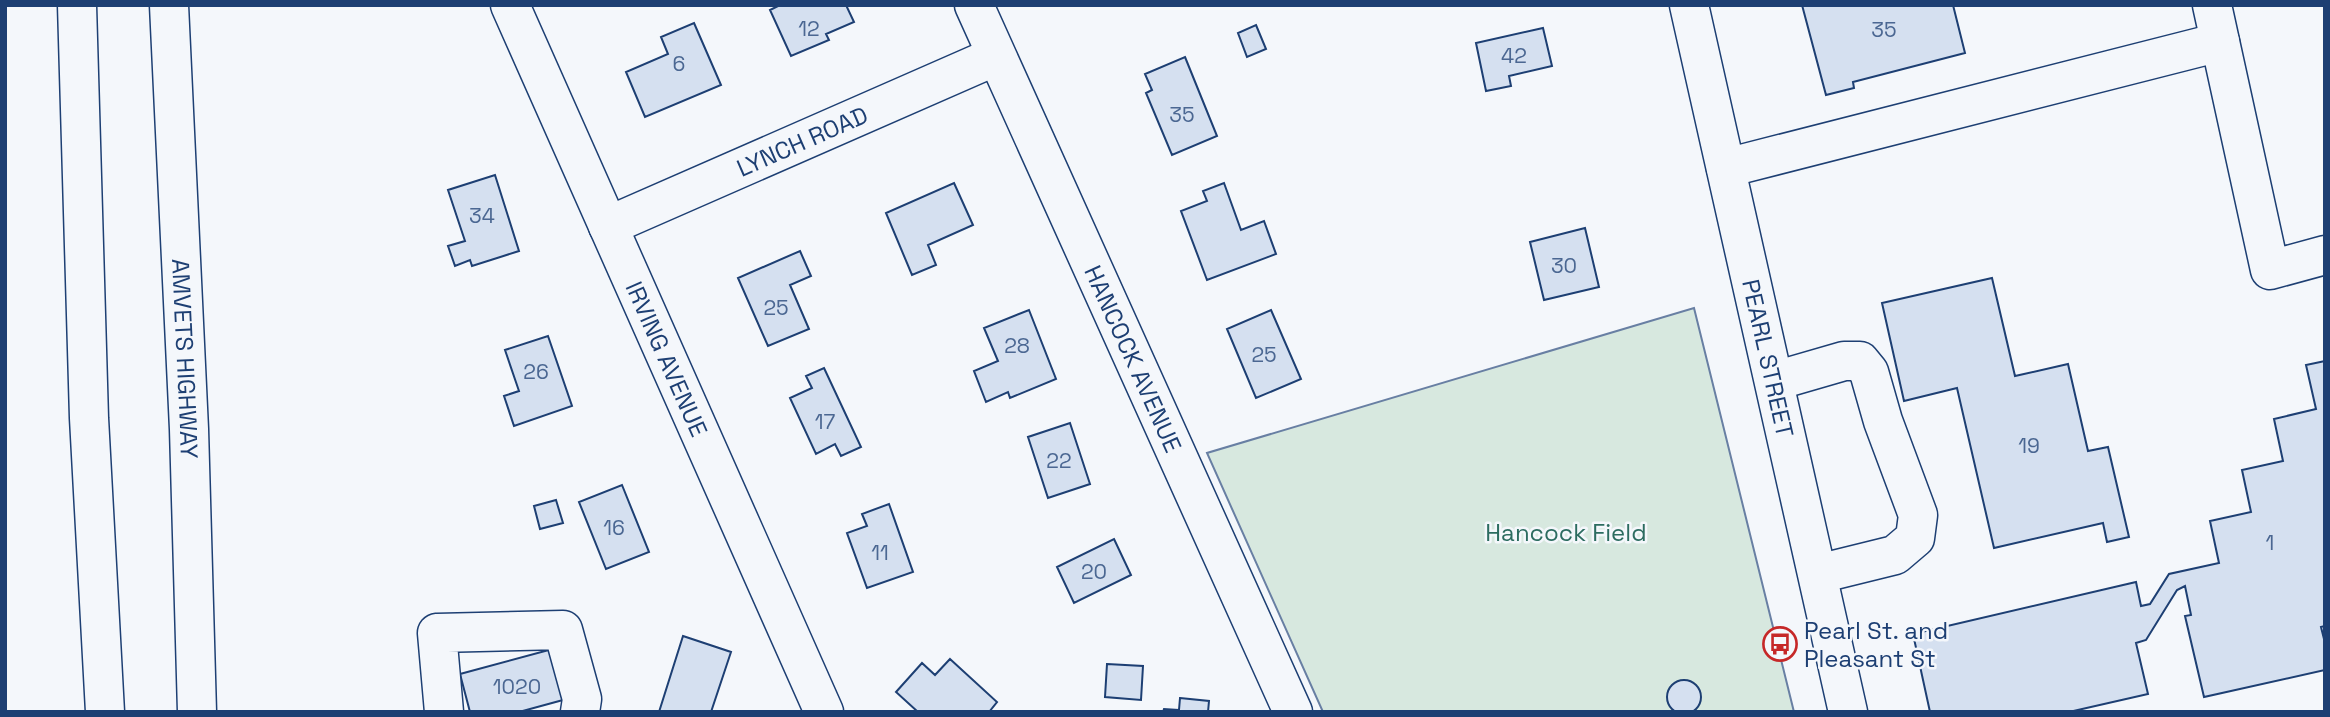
<svg xmlns="http://www.w3.org/2000/svg" width="2330" height="717" font-family="'Space Grotesk',sans-serif">
<style>
.green{fill:#d7e8df;stroke:#687fa3;stroke-width:2}
.building{fill:#d5e0f0;stroke:#1d3f73;stroke-width:2}
.lines{fill:none;stroke-linecap:round;stroke-linejoin:round}
.minor-casing{stroke:#1d3f73;stroke-width:41}
.highway-casing{stroke:#1d3f73;stroke-width:41}
.minor{stroke:#f4f7fb;stroke-width:38}
.highway{stroke:#f4f7fb;stroke-width:38}
.labels{text-anchor:middle;dominant-baseline:central;stroke-width:5;stroke-linejoin:round;paint-order:stroke}
.number-label{font-size:21px;fill:#4b6792}
.street-label{font-size:24px;fill:#1d3f73;stroke:#f4f7fb}
.park-label{font-size:24px;fill:#2c6c60;stroke:#f4f7fb}
.poi-label{font-size:24px;fill:#1d3f73;stroke:#f4f7fb;text-anchor:start}
</style>
<rect width="100%" height="100%" fill="#f4f7fb"/>
<path class="green" d="M1694,308L1794,712H1323L1207,453Z"/>
<path class="building" d="M780,5H846L854,22L826,34L829,40L791,56L770,10Z
M1802,5H1953L1965,53L1853,82L1854,88L1826,95Z
M694,23L721,85L645,117L626,72L668,54L661,37Z
M1256,25L1266,49L1247,57L1238,33Z
M1543,28L1552,66L1509,76L1511,86L1486,91L1476,43Z
M1185,57L1217,136L1172,155L1146,93L1152,90L1145,74Z
M495,175L519,251L472,266L470,260L455,266L448,246L465,241L448,190Z
M954,183L973,225L928,245L936,265L912,275L886,213Z
M1224,183L1241,230L1264,221L1276,254L1207,280L1181,211L1207,201L1203,191Z
M1585,228L1599,287L1544,300L1530,242Z
M800,251L811,276L790,285L809,329L768,346L738,278Z
M1992,278L2015,376L2068,364L2088,451L2108,447L2129,537L2107,542L2103,523L1994,548L1957,388L1904,401L1882,303Z
M1029,310L1056,379L1010,398L1008,392L986,402L974,371L998,361L984,328Z
M1271,310L1301,379L1256,398L1227,329Z
M548,336L572,406L514,426L504,396L519,391L505,350Z
M2325,361V626L2321,627L2325,643V670L2204,697L2185,616L2191,615L2185,586L2177,590L2146,640L2136,643L2148,694L2069,712H1930L1913,634L2136,582L2141,606L2150,604L2169,574L2219,563L2210,521L2251,512L2242,470L2283,461L2274,419L2316,409L2306,365Z
M824,368L861,447L841,456L835,444L816,454L790,398L812,388L806,376Z
M1070,423L1090,484L1048,498L1028,437Z
M622,485L649,552L606,569L579,502Z
M556,500L563,523L540,529L534,506Z
M889,504L913,572L867,588L847,533L867,526L862,514Z
M1114,539L1131,575L1074,603L1057,567Z
M683,636L731,652L711,712H659Z
M560,647L574,697L519,712H470L460,674Z
M950,659L997,702L989,712H918L896,692L922,663L935,675Z
M1107,664L1143,666L1141,700L1105,697Z
M1667 697a17 17 0 1 1 34 0a17 17 0 1 1-34 0Z
M1180,698L1209,701L1208,712H1163L1164,709L1179,710Z"/>
<g class="lines">
<g class="minor-casing">
<g id="minor">
<path id="s1" d="M510,5L824,712"/>
<path id="s2" d="M974,5L1293,712"/>
<path id="s3" d="M1689,5L1848,712"/>
<path d="M2212,5L2270,270L2325,255"/>
<path d="M1726,168L2220,42"/>
<path id="s4" d="M608,226L996,56"/>
<path d="M1775,381L1844,361H1860L1869,372L1883,421L1918,515L1915,538L1895,555L1818,574"/>
<path d="M444,712L437,633L563,630L582,699L580,712"/>
</g>
</g>
<g class="highway-casing">
<g id="highway">
<path d="M77,5L89,418L105,712"/>
<path id="s5" d="M169,5L189,429L197,712"/>
</g>
</g>
<use href="#minor" class="minor"/>
<use href="#highway" class="highway"/>
</g>
<defs>
<g id="bus-ring" transform="scale(1.75)"><circle r="9.5" fill="#f4f7fb" stroke="#c62828" stroke-width="1.5"/><path d="M-5-6H5V4H4V6H2V4H-2V6H-4V4H-5ZM-3.5-4V0h7V-4ZM-3.5 1.2v1.5H-2V1.2ZM2 1.2v1.5H3.5V1.2Z" fill="#c62828"/></g>
</defs>
<g fill-rule="evenodd">
<use href="#bus-ring" x="1780" y="644"/>
</g>
<g class="labels">
<g class="number-label">
<text x="809" y="28">12</text>
<text x="1884" y="29">35</text>
<text x="1514" y="55">42</text>
<text x="679" y="63">6</text>
<text x="1182" y="114">35</text>
<text x="482" y="215">34</text>
<text x="1564" y="265">30</text>
<text x="776" y="307">25</text>
<text x="1017" y="345">28</text>
<text x="1264" y="354">25</text>
<text x="536" y="371">26</text>
<text x="825" y="421">17</text>
<text x="2029" y="445">19</text>
<text x="1059" y="460">22</text>
<text x="614" y="527">16</text>
<text x="2270" y="542">1</text>
<text x="880" y="552">11</text>
<text x="1094" y="571">20</text>
<text x="517" y="686">1020</text>
</g>
<g class="street-label">
<text stroke="none"><textPath href="#s4" startOffset="212">LYNCH ROAD</textPath></text>
<text stroke="none"><textPath href="#s5" startOffset="354">AMVETS HIGHWAY</textPath></text>
<text stroke="none"><textPath href="#s3" startOffset="362">PEARL STREET</textPath></text>
<text stroke="none"><textPath href="#s1" startOffset="387">IRVING AVENUE</textPath></text>
<text stroke="none"><textPath href="#s2" startOffset="388">HANCOCK AVENUE</textPath></text>
</g>
<g class="park-label">
<text x="1566" y="532">Hancock Field</text>
</g>
<g class="poi-label">
<text x="1804" y="630">Pearl St. and<tspan x="1804" dy="28">Pleasant St</tspan></text>
</g>
</g>
<rect width="2330" height="717" fill="none" stroke="#1d3f73" stroke-width="14"/>
</svg>
